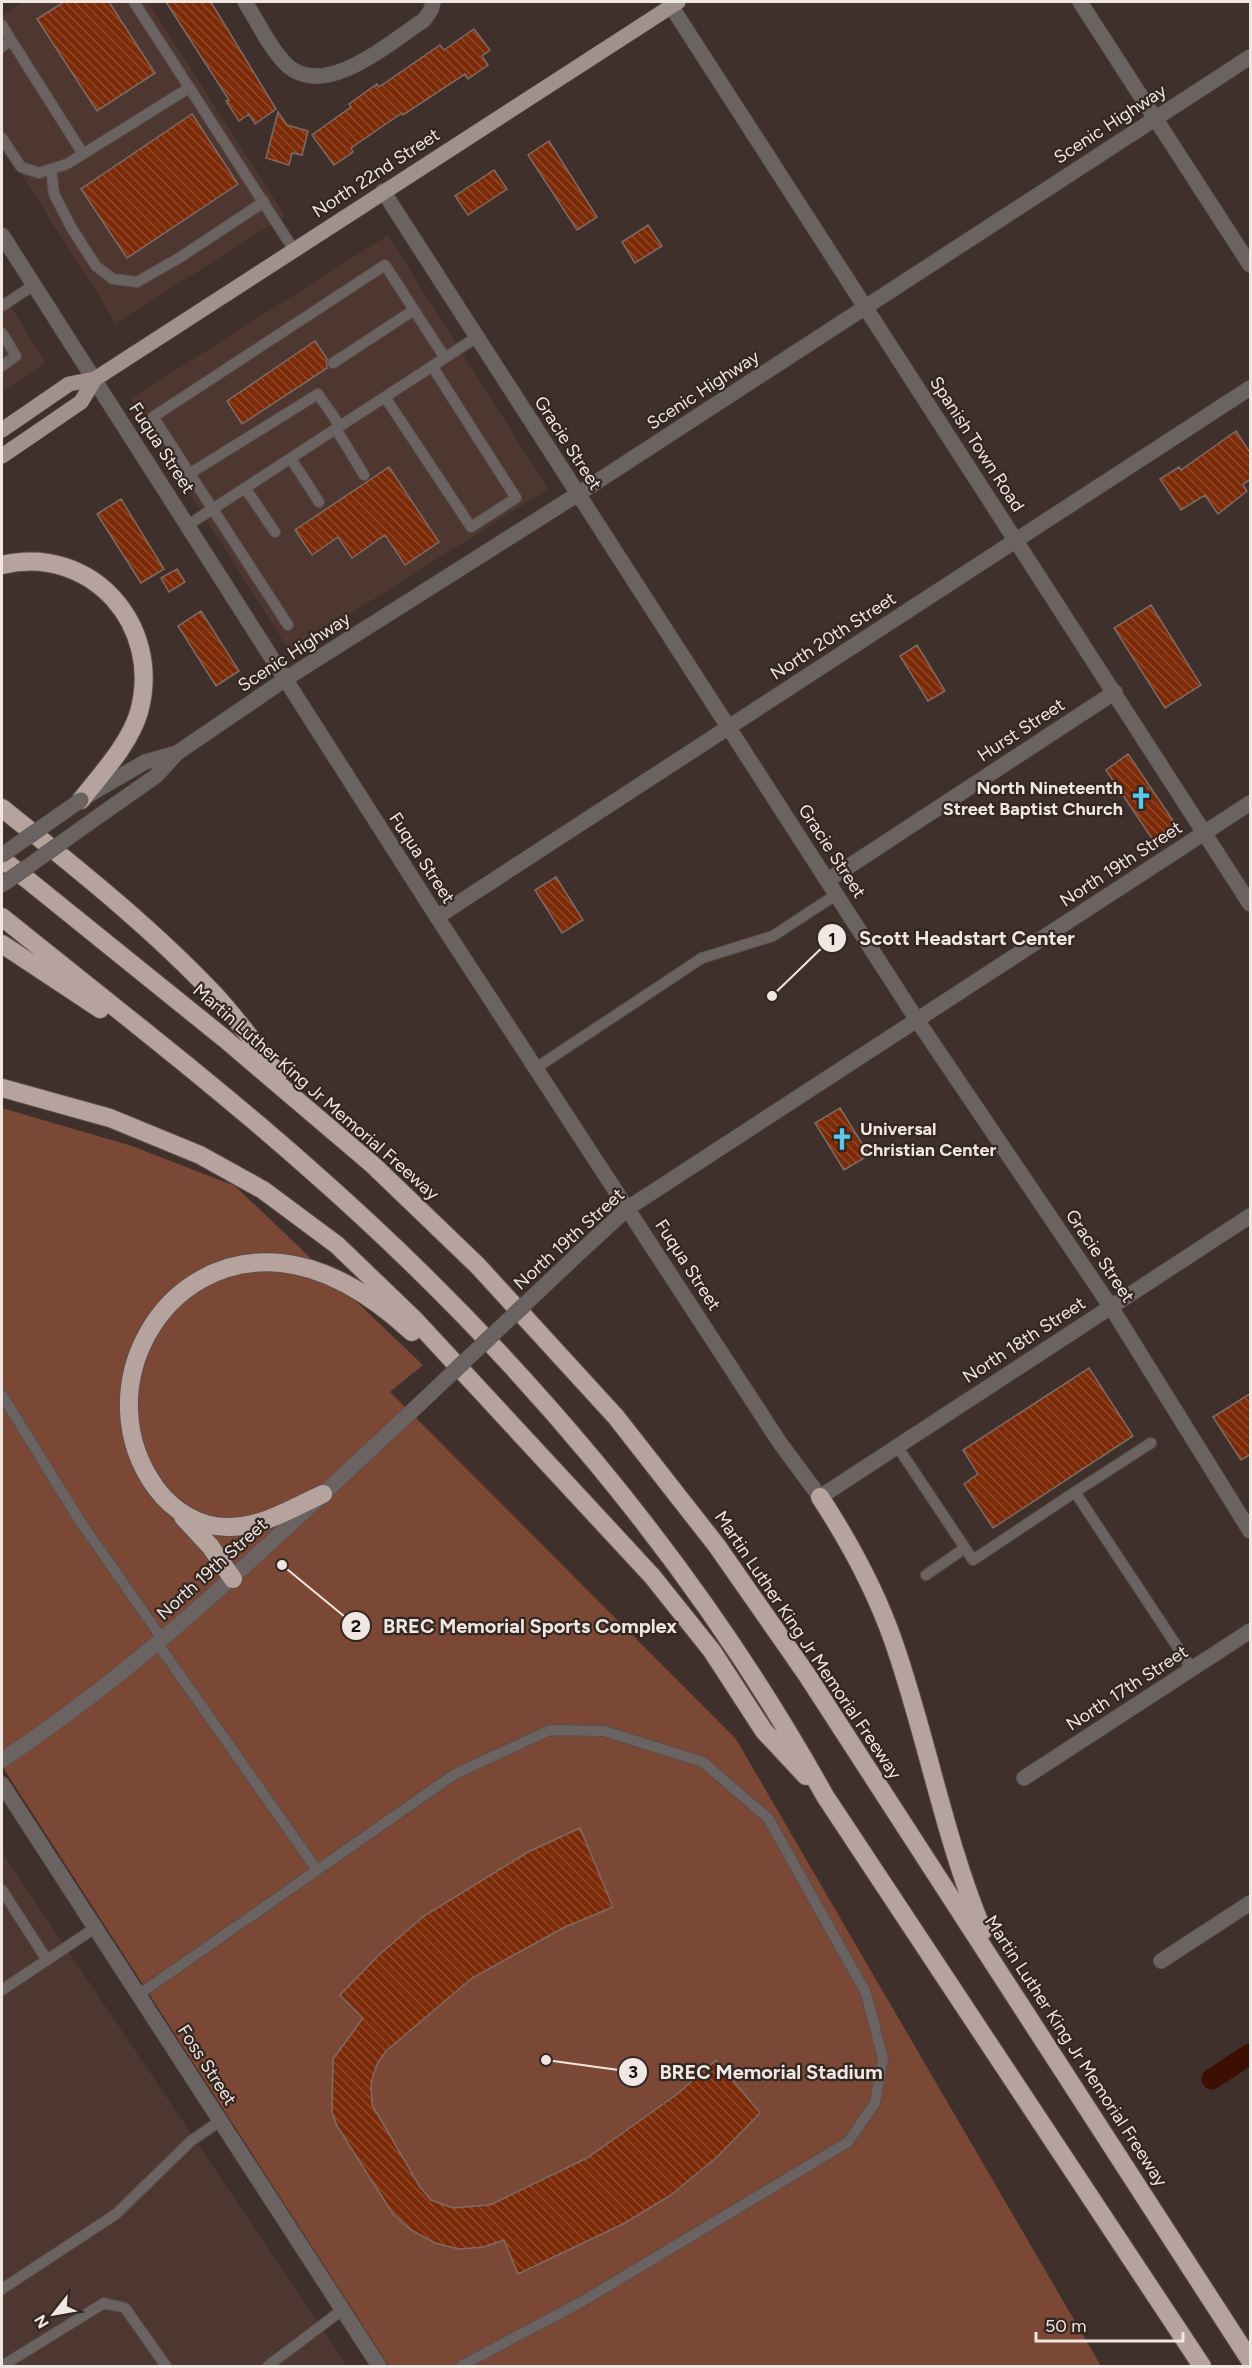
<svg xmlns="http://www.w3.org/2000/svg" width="1252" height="2368" font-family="Figtree,sans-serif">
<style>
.built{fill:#4d3730}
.green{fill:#7b4836}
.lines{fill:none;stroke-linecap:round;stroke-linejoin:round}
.canal{stroke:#3b1002;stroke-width:21}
.building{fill:url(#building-back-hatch);stroke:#7d6c66;stroke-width:1.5}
.service-casing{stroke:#5b4d48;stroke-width:12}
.minor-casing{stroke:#5b4d48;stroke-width:16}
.tertiary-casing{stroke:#5b4d48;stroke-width:16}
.primary-casing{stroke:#5b4d48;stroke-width:16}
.motorway-casing{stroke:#5b4d48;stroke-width:20}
.service{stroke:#6b6361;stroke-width:10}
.minor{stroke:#6b6361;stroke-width:15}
.tertiary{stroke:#6b6361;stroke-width:15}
.primary{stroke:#a1918c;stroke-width:15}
.motorway{stroke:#b6a39d;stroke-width:18}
.tertiary-bridge-casing{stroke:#5b4d48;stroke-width:16;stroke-linecap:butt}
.tertiary-bridge{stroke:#6b6361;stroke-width:15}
.labels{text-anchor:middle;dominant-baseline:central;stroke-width:4.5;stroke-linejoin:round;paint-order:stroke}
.street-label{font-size:18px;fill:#f0e6e2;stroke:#342621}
.poi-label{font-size:18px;font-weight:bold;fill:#f0e6e2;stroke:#342621;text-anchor:end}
.leader{fill:none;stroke:#f0e6e2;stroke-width:2}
.callout-dot{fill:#f0e6e2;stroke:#342621;stroke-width:2}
.mark-label{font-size:18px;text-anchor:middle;font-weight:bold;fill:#111}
.callout-label{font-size:20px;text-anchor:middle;font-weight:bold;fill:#f0e6e2;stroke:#342621;stroke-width:4.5;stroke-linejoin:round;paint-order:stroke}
</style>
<defs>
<pattern id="building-back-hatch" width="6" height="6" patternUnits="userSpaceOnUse" patternTransform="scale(1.5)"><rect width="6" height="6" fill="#7c2a07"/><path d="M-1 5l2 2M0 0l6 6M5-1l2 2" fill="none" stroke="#8f492b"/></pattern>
</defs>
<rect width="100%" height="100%" fill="#3f302b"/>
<path class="built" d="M22,2H148L285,216L116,323L2,144V15Z
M388,235L548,489L290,652L130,399Z
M2,293L46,363L2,392Z
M2,1852L347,2366H2Z"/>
<path class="green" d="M2,1108L132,1146L235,1186L423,1365L390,1392L736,1739L1101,2366H389L2,1766Z"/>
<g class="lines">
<path class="canal" d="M1212,2079L1250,2054"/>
</g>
<path class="building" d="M64,2H109L155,73L97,111L37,19Z
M166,2H211L276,109L255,124L249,114L239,121L226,101L229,100Z
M474,29L490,50L482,56L488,65L468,79L465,74L403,115L402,113L351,148L353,152L334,165L312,135L351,107L349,104L377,84L379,87L440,45L444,50Z
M278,112L287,125L308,131L302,155L292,153L289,165L266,158Z
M192,114L238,184L127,258L81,189Z
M549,141L597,217L577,230L528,155Z
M494,170L507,189L468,215L455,196Z
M648,225L662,246L635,263L622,242Z
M315,341L327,359V368L242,424L227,401Z
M1236,431L1251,454V479L1243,484L1247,491L1218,514L1205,495L1181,510L1160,479L1179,467L1181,470Z
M389,467L439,542L405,565L385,535L352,558L338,537L312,555L295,530Z
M121,499L164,569L141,583L97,514Z
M177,569L185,582L169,592L161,578Z
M1151,605L1201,685L1165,708L1114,628Z
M201,611L239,671L216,686L178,626Z
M917,645L945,691L928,701L900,656Z
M1128,754L1176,825L1153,840L1106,770Z
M556,877L583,920L562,933L535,890Z
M840,1108L869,1155L844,1170L815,1123Z
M1089,1368L1133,1436L993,1528L964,1484L978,1474L963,1450Z
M1251,1393V1454L1241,1460L1213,1417Z
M580,1828L613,1907L563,1928L472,1978L386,2051L377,2064L371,2083L372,2105L420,2187L431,2200L453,2208L490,2205L587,2158L676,2095L716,2060L760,2113L718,2156L671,2195L623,2224L518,2274L504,2240L484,2247L459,2249L435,2243L411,2230L393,2214L337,2126L332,2112L333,2059L363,2018L340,1995L380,1954L424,1916L528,1852Z"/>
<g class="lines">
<g class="service-casing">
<path id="service" d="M134,2L294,250
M2,25L11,40L2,47
M11,40L83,154
M2,138L21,167L39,173L67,164L189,88
M51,169L54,194L71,227L96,266L113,279L137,282L179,258L264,202
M2,306L34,285
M2,333L16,356L2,366
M333,363L414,310
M385,397L471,527L516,498L432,366
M336,429L364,475
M291,459L319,502
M189,474L318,394L340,426
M245,488L275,532
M188,525L477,337
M288,625L153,417L385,265L445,358
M536,1068L702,958L773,936L837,894
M2,1395L80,1521L163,1640
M897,1446L973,1560L1075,1492L1192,1669
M1075,1492L1151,1443
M926,1575L965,1548
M158,1644L317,1870
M2,1890L47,1960
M2,1990L95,1928
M138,1995L455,1774L550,1730L604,1731L703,1762L768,1818L866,1993L883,2059L875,2103L848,2142L583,2301L461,2366
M2,2289L116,2214L191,2141L220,2121
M2,2366L104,2303L125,2308L166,2366
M268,2366L342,2310"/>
</g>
<g class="minor-casing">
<path id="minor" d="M245,2C258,22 271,51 289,67C328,98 390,42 424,20L431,10L433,2
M1080,2L1250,265
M383,191L917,1020L1111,1307L1250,1531
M828,880L1115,692
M437,917L1250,388
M820,1497L1250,1216
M1024,1778L1250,1631
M2,1784L379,2366
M1161,1961L1250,1903"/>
</g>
<g class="tertiary-casing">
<path id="tertiary" d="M671,6L1250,904
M2,235L437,917L780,1443L820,1497
M85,797L145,762L177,753
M103,813L156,776L177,753L284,680L578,494L1250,57
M578,1254L628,1208L1250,803
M2,1760C152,1661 279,1534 411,1412"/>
</g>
<g class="primary-casing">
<path id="primary" d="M2,430L69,384L95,379L678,2
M2,456L81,402L95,379"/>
</g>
<g class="motorway-casing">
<path id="motorway" d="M2,565C91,544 163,625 139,712C129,745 102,773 81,800
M2,808C75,867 150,926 215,995C238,1020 258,1047 278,1074
M2,859L225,1039L373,1165L478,1266L616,1417L717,1546L807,1675L1250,2360
M2,917C106,1001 213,1083 313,1172C515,1350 694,1560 825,1796L1202,2366
M2,944L100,1009
M2,1088L110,1118L200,1155L263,1190L337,1245L415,1320L652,1576L712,1651L764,1731L806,1776
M323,1494C294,1507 263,1527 230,1527C200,1528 173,1511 156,1488C86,1392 160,1251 281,1263C331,1268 376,1299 412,1332
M820,1497C850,1543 876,1591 894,1643C927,1738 944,1837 983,1931
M183,1517L210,1546L233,1579"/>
</g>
<use href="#service" class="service"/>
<use href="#minor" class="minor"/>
<use href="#tertiary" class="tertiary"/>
<use href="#primary" class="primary"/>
<use href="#motorway" class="motorway"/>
<g class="tertiary-bridge-casing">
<path id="tertiary-bridge" d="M2,855L81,800
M2,885L103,813
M411,1412L578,1254"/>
</g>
<use href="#tertiary-bridge" class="tertiary-bridge"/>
</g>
<defs>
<g id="church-bare" transform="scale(1.8)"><path d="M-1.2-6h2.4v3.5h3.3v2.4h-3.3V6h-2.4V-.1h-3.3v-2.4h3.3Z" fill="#5bc8e7" stroke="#342621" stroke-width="2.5" paint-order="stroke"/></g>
</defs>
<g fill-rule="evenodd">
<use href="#church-bare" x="1141" y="798"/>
<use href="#church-bare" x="842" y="1139"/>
</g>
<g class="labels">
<g class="street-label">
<text transform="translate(1110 124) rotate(-33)">Scenic Highway</text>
<text transform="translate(376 173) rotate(-33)">North 22nd Street</text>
<text transform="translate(703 390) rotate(-33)">Scenic Highway</text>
<text transform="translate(568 443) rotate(57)">Gracie Street</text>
<text transform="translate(977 444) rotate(57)">Spanish Town Road</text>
<text transform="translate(162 448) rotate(57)">Fuqua Street</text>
<text transform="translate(833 636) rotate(-33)">North 20th Street</text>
<text transform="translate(294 652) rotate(-33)">Scenic Highway</text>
<text transform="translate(1021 730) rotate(-33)">Hurst Street</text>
<text transform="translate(832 851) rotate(57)">Gracie Street</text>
<text transform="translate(422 858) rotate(57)">Fuqua Street</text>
<text transform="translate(1121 864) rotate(-33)">North 19th Street</text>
<text transform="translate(316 1092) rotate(41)">Martin Luther King Jr Memorial Freeway</text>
<text transform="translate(569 1239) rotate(-42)">North 19th Street</text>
<text transform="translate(1100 1256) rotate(56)">Gracie Street</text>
<text transform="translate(688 1265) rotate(57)">Fuqua Street</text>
<text transform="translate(1024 1340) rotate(-33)">North 18th Street</text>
<text transform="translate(212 1569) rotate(-42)">North 19th Street</text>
<text transform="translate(808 1645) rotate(56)">Martin Luther King Jr Memorial Freeway</text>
<text transform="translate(1127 1688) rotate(-33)">North 17th Street</text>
<text transform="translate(1076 2051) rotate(57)">Martin Luther King Jr Memorial Freeway</text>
<text transform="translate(207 2065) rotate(57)">Foss Street</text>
</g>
<g class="poi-label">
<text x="1123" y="788">North Nineteenth<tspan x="1123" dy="21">Street Baptist Church</tspan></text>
<text x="860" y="1129" text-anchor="start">Universal<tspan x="860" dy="21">Christian Center</tspan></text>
</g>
</g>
<path class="leader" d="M772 996L832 938M282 1565L356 1626M546 2060L633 2072"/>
<g class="callout-dot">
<circle cx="772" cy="996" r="6"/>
<circle cx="282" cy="1565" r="6"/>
<circle cx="546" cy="2060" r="6"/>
<circle cx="832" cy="938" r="15"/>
<circle cx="356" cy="1626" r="15"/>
<circle cx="633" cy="2072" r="15"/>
</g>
<g class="mark-label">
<text x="832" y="945">1</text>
<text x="356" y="1632">2</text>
<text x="633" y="2078">3</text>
</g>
<g class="callout-label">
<text x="967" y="945">Scott Headstart Center</text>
<text x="530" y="1633">BREC Memorial Sports Complex</text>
<text x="771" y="2079">BREC Memorial Stadium</text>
</g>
<rect width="1252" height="2368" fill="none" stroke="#f0e6e2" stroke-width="6"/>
<g transform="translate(54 2314) rotate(239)" stroke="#342621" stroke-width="4.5" paint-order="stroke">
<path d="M0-4.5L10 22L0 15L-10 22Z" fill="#f0e6e2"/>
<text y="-9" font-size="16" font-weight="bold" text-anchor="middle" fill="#f0e6e2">N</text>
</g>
<path d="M1036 2332v9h147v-9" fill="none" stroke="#f0e6e2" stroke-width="3"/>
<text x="1045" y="2332" font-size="18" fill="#f0e6e2" stroke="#342621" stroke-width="4.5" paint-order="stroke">50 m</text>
</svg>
